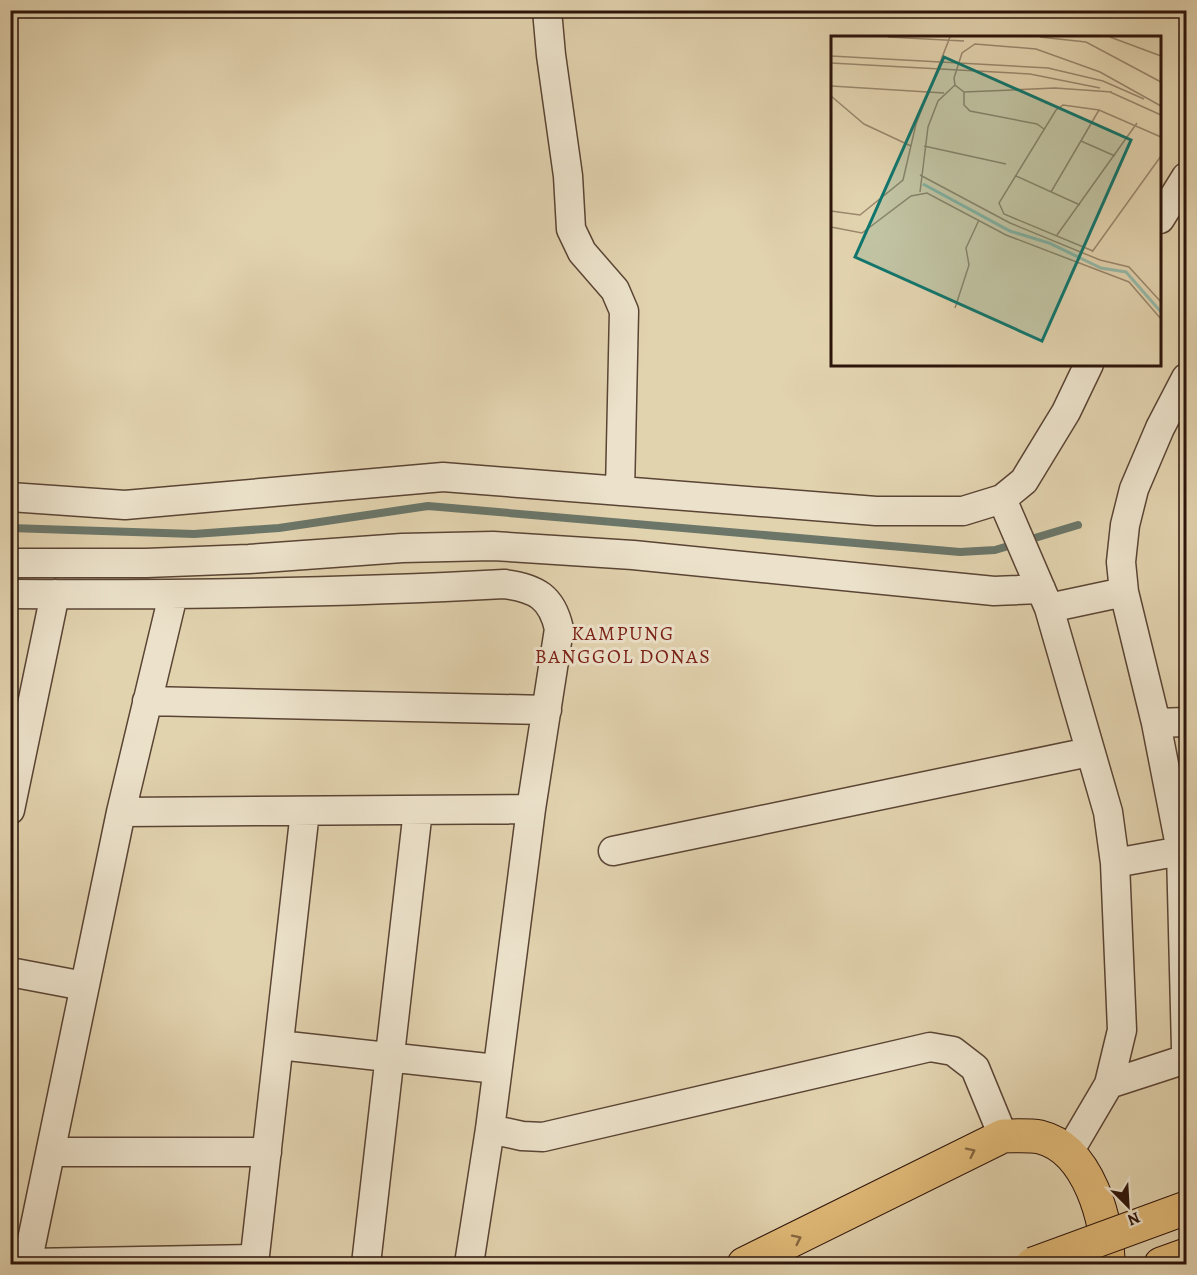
<svg xmlns="http://www.w3.org/2000/svg" width="1197" height="1275" font-family="Alegreya,serif">
<style>
.lines{fill:none;stroke-linecap:round;stroke-linejoin:round}
.stream{stroke:#6b7669;stroke-width:8}
.minor-casing{stroke:#5a4434;stroke-width:31}
.major-casing{stroke:#2d140b;stroke-width:35}
.minor{stroke:#ece2cb;stroke-width:28}
.major{stroke:#e1ba78;stroke-width:33}
.major-bridge-casing{stroke:#2d140b;stroke-width:35;stroke-linecap:butt}
.major-bridge{stroke:#e1ba78;stroke-width:33}
.oneway{stroke:#876742}
.labels{text-anchor:middle;dominant-baseline:central;stroke-width:6;stroke-linejoin:round;paint-order:stroke}
.neighbourhood-label{font-size:20px;letter-spacing:1.5px;fill:#7a1f14;stroke:#ece2cb}
.inset-river{fill:none;stroke:#95b8a8;stroke-width:3}
.inset-road{fill:none;stroke:#9a876d;stroke-width:1.5}
.view{fill:#0f766e;fill-opacity:0.15;stroke:#0f766e;stroke-width:3}
.inset-edge{fill:none;stroke:#2d140b;stroke-width:3}
</style>
<rect width="100%" height="100%" fill="#e2d3af"/>
<filter id="stains"><feTurbulence type="fractalNoise" baseFrequency=".00333" numOctaves="4"/><feColorMatrix values="0 0 0 0 .2 0 0 0 0 .09 0 0 0 0 .02 0 0 0 .5 -.17"/></filter>
<radialGradient id="worn" r=".72"><stop offset=".6" stop-color="#630" stop-opacity="0"/><stop offset="1" stop-color="#630" stop-opacity=".3"/></radialGradient>
<g class="lines">
<path class="stream" d="M10,528L194,534L279,528L428,506L960,552L995,550L1078,525"/>
<g class="minor-casing">
<path id="minor" d="M547,10L551,55L568,176L571,229L582,252L615,290L624,311L620,491
M1160,219L1186,177
M1186,378L1160,428L1134,489L1125,525L1121,562L1124,592L1156,723L1181,851L1186,1049
M10,497L125,505L443,477L876,511H963L1002,499L1024,481L1066,412L1089,364
M1002,499L1049,608L1108,812L1115,863L1122,1030L1109,1084L1069,1152
M10,563H146L249,559L402,548L493,546L633,555L994,591L1041,589
M10,594C175,595 339,593 504,584C536,588 552,597 559,629L531,809L490,1129L469,1264
M1049,608L1124,592
M147,701L547,710
M1156,723L1186,722
M10,810L55,594
M121,812L531,809
M613,851L1089,752
M1115,863L1181,851
M10,972L84,986
M279,1045L496,1069
M1109,1084L1186,1059
M490,1129L522,1136L543,1137L930,1047L953,1051L975,1068L1003,1136
M51,1152H267
M28,1263L255,1259
M27,1264L121,812L173,595
M254,1264L305,811
M366,1264L418,810"/>
</g>
<g class="major-casing">
<path id="major" d="M744,1264L1003,1136C1015,1136 1029,1135 1040,1137C1089,1149 1108,1222 1108,1264
M1161,1264L1186,1255"/>
</g>
<use href="#minor" class="minor"/>
<use href="#major" class="major"/>
<g class="major-bridge-casing">
<path id="major-bridge" d="M1033,1264L1186,1208"/>
</g>
<use href="#major-bridge" class="major-bridge"/>
</g>
<defs><path id="oneway-chevron" d="M-2-3.5L2.5 0L-2 3.5" fill="none" stroke-width="1.6" stroke-linecap="round" stroke-linejoin="round" transform="scale(1.5)"/></defs>
<g class="oneway">
<use href="#oneway-chevron" transform="translate(971 1152) rotate(-26)"/>
<use href="#oneway-chevron" transform="translate(797 1239) rotate(-26)"/>
</g>
<g class="labels">
<g class="neighbourhood-label">
<text x="623" y="633">KAMPUNG<tspan x="623" dy="23">BANGGOL DONAS</tspan></text>
</g>
</g>
<g transform="translate(831 36)">
<rect width="330" height="330" fill="#e2d3af"/>
<path class="inset-river" d="M92,148L179,195L218,207L270,232L295,236L330,276"/>
<path class="inset-road" d="M57,1L133,5M209,1L255,6L330,46M279,1L330,20M0,20L217,32L272,45L313,63M0,27L199,38L269,52M0,50L113,57M133,56V69L139,75L206,88L213,93M279,56L330,79M281,56L224,52L133,56L124,49L123,42L131,17L144,8L205,13L269,36L330,70M0,60L33,88L80,110M250,105L284,120M93,110L175,128M89,139L179,187L269,224L298,231L330,266M185,140L249,169M89,156L97,91L107,65L124,49M220,156L268,74M0,175L29,179L72,144L85,88L119,1M0,191L31,197L80,160L96,157L175,199L298,246L330,283M226,199L306,87M262,215L173,178L168,167L225,74L232,69L268,74L330,101M261,216L330,120M124,272L138,229L135,212L148,184"/>
<path class="view" d="M113,21L300,104L211,305L24,221Z"/>
<rect width="330" height="330" class="inset-edge"/>
</g>
<rect width="1197" height="1275" fill="none" stroke="#e2d3af" stroke-width="36"/>
<rect x="12" y="12" width="1173" height="1251" fill="none" stroke="#2d140b" stroke-width="3"/>
<rect x="18" y="18" width="1161" height="1239" fill="none" stroke="#2d140b" stroke-width="1.5"/>
<g transform="translate(1128 1206) rotate(156)" stroke="#ece2cb" stroke-width="4.5" paint-order="stroke">
<path d="M0-4.5L10 22L0 15L-10 22Z" fill="#2d140b"/>
<text y="-9" font-size="16" font-weight="bold" text-anchor="middle" fill="#2d140b">N</text>
</g>
<rect width="100%" height="100%" filter="url(#stains)"/>
<rect width="100%" height="100%" fill="url(#worn)"/>
</svg>
